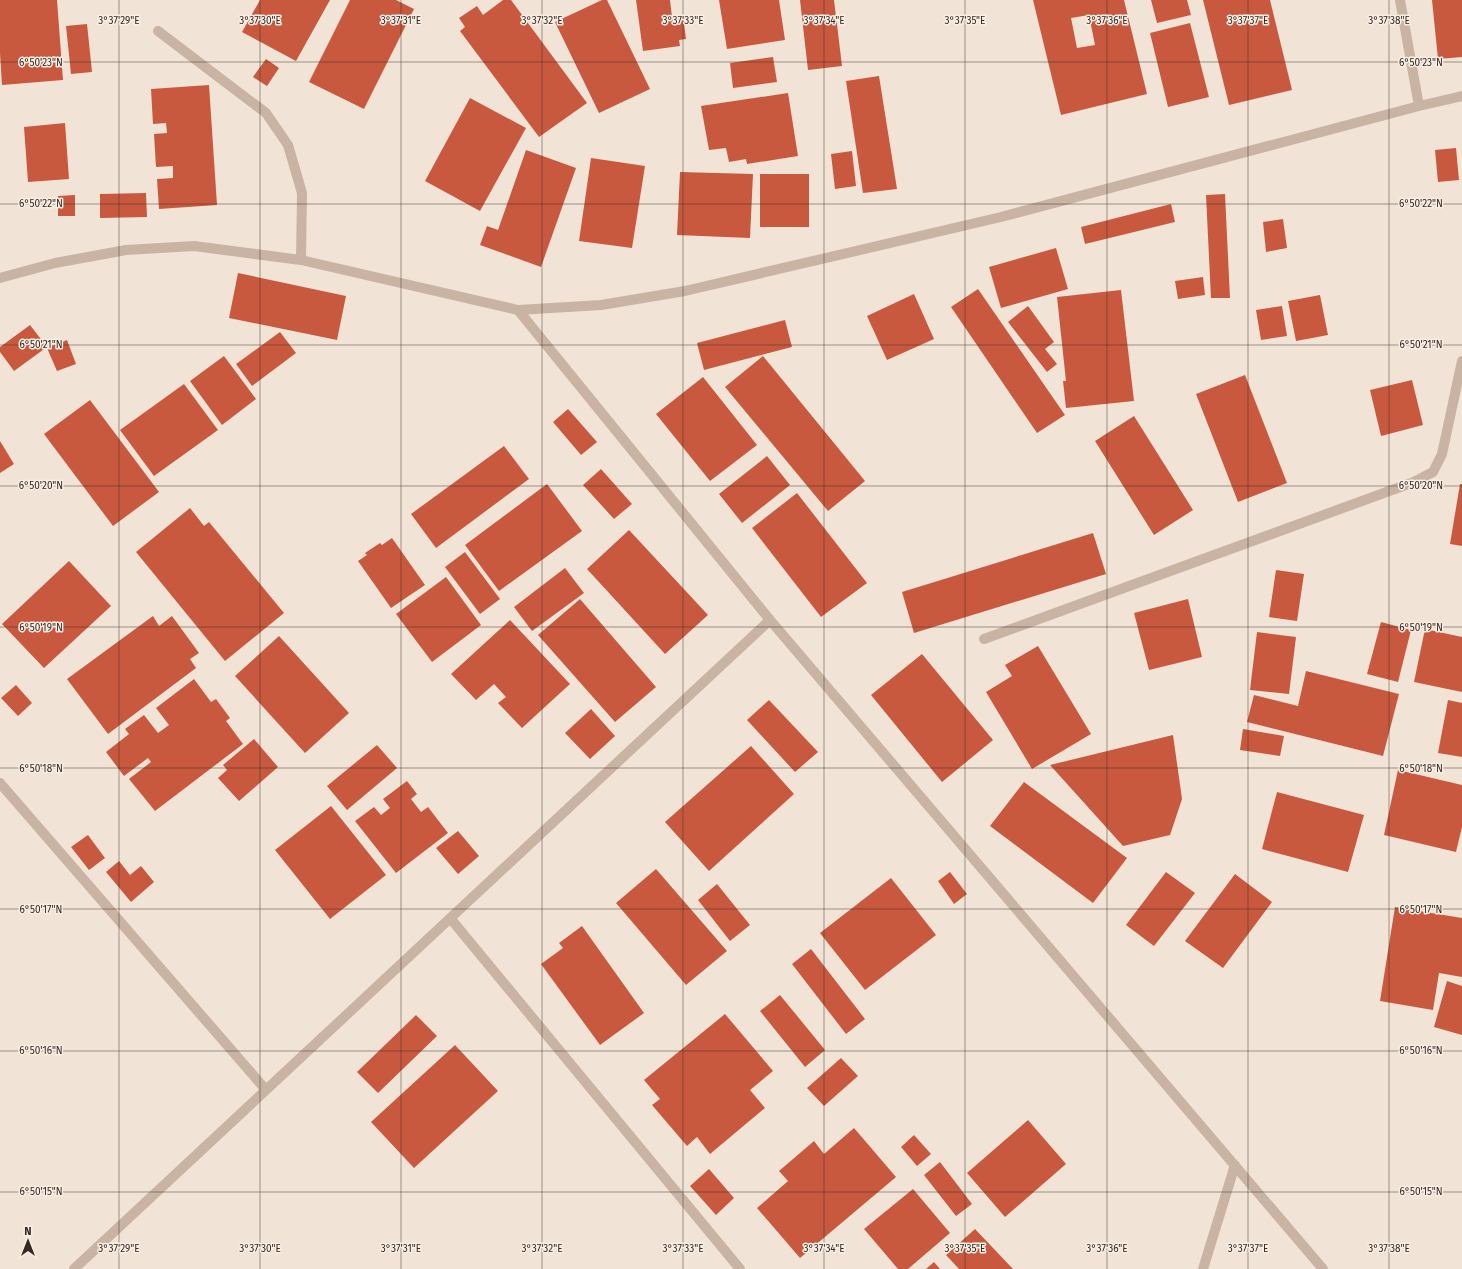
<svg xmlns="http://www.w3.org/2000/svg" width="1462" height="1269" font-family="'Fira Sans',sans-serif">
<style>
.building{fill:#c8593e;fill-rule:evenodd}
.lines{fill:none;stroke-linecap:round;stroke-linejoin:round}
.street{stroke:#c9b3a3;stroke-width:10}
.ticks{fill:none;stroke:#342925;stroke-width:1;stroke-opacity:0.45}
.ticks-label{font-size:10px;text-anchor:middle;fill:#342925;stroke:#f9eee3;stroke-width:3;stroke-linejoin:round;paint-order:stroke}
</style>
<rect width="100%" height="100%" fill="#f1e4d7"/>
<path class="building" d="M0,0H57L63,80L2,85L0,53Z
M260,0H330L296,61L242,32Z
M350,0H396L414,9L364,109L309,82Z
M503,0H511L587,103L539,137L460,31L465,27L459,18L477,6L483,15Z
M602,0H607L650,89L599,113L555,22Z
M636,0H670L672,17L683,16L686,39L679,40L680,46L643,51Z
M719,0H779L785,40L727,49Z
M800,0H834L842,66L808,70Z
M1033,0H1124L1147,94L1061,115ZM1089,15L1095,45L1077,48L1071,18Z
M1151,0H1187L1191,15L1157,23Z
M1203,0H1270L1292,90L1229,105Z
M1432,0H1462V57L1438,59Z
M1190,23L1209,97L1168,107L1150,33Z
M87,24L92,72L71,74L66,26Z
M773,57L777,82L733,88L730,63Z
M266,59L279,68L267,86L253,77Z
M879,76L897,189L863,193L846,81Z
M209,85L217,205L159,209L157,179L173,178V166L156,167L154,134L167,133L166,123L153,124L151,89Z
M788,93L798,156L747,164L746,159L729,162L726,148L709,150L701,106Z
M470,98L526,128L480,211L425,181Z
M65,123L69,179L28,182L24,127Z
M1456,148L1459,180L1438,182L1435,150Z
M526,150L576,168L541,267L480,245L487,226L498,230Z
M852,151L856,186L835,189L831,154Z
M591,158L645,166L632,248L579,241Z
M680,172L753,174L750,238L677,235Z
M760,174H809V227H760Z
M146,193L147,217L100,218V194Z
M1225,194L1230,298H1211L1206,195Z
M75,195V216H58V196Z
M1171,204L1175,222L1085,244L1081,227Z
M1283,219L1287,248L1266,252L1263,222Z
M1056,248L1068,289L1001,308L989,267Z
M238,273L346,296L337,340L229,318Z
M1203,277L1205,295L1178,299L1175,281Z
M978,289L1065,415L1037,433L951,307Z
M1121,290L1134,401L1066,408L1063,381H1066L1057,297Z
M914,294L934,339L887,360L867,316Z
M1320,295L1328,335L1296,341L1288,301Z
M1028,306L1054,342L1045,349L1057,364L1047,372L1008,322Z
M1282,306L1287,336L1261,340L1256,310Z
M785,320L792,347L704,370L697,343Z
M30,325L47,347L14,371L0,352V347Z
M280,332L296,353L252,386L236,364Z
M67,340L76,364L57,371L47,348Z
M224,356L256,399L222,425L190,381Z
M763,356L865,481L828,511L725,387Z
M1245,375L1287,483L1238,502L1196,394Z
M703,377L757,445L710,481L656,414Z
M1412,380L1423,425L1381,436L1370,390Z
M184,384L218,430L154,476L120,430Z
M90,400L159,492L113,526L44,434Z
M568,409L597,442L581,455L553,422Z
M1134,416L1193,510L1154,535L1095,441Z
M0,441L14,464L0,473Z
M504,446L529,479L436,548L411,514Z
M767,456L790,485L742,523L719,494Z
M601,469L632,504L614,519L583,485Z
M547,484L582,531L499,591L465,545Z
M1460,484H1462V546L1450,544Z
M797,493L867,583L821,617L752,528Z
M190,508L204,526L209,522L284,613L225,661L136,552Z
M629,530L708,615L665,654L587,569Z
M1093,533L1106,574L914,633L902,592Z
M392,538L425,585L391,608L358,561L367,555L365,553L380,543L382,545Z
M465,552L500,599L480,614L445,567Z
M69,561L111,606L44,668L2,624Z
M565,568L584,593L532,631L514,607Z
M1276,570L1304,574L1297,621L1269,617Z
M446,577L481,625L432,662L396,614Z
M580,599L656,687L615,722L538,635Z
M1188,599L1202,657L1149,670L1134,613Z
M153,616L159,626L172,616L199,653L190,659L196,668L108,734L67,679Z
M510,620L570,684L522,728L498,703L506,697L494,684L476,700L451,674Z
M1381,622L1411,630L1398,682L1367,674Z
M1425,629L1462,637V692L1414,682Z
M1257,632L1296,637L1289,694L1250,690Z
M279,636L349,713L305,753L235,676Z
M1038,646L1091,734L1032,769L986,692L1012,676L1005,665Z
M922,654L993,740L942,782L871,695Z
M1306,671L1399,694L1383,756L1247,722L1254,695L1298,706Z
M194,679L211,702L216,699L230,718L226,721L243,744L155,811L129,779L151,762L148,758L124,776L106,752L129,734L125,729L144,715L158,733L169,725L156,708Z
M16,685L32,703L18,716L1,698Z
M769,700L818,752L795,772L747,720Z
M1448,700L1462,703V757L1438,753Z
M591,709L615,736L590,759L565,733Z
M1243,729L1284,736L1280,756L1240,750Z
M1173,735L1182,799L1170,835L1123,846L1050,765Z
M254,739L278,767L239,801L218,778L227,770L223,765Z
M377,745L397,768L347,810L327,786Z
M751,746L794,794L709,871L665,822Z
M1398,770L1462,785V827L1456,852L1384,835Z
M407,781L417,794L411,799L421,812L428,807L448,833L396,873L355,821L374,807L381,815L390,808L383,799Z
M1024,782L1127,858L1093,903L990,826Z
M1277,792L1364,815L1348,872L1262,849Z
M331,806L386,875L330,919L275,850Z
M458,831L479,856L458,874L436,848Z
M88,835L105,858L89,870L71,847Z
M119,861L130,875L141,866L154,882L131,902L106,872Z
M656,869L727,951L686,985L616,903Z
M950,872L967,894L954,904L938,881Z
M1166,872L1195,893L1154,946L1126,925Z
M1235,874L1272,902L1223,968L1185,941Z
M891,878L936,935L865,990L820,933Z
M717,884L750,925L730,941L698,900Z
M1395,907L1462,918V977L1439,973L1433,1010L1380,1001Z
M582,926L644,1013L600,1045L541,964L563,948L559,943Z
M811,949L865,1019L846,1034L792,964Z
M1447,981L1462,986V1035L1434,1027Z
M780,995L825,1050L805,1067L760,1011Z
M725,1014L773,1071L750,1090L765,1108L710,1154L697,1137L687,1146L652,1105L660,1099L644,1080Z
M416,1015L437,1036L378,1093L357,1072Z
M455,1045L498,1091L414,1168L371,1122Z
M841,1058L858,1076L824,1106L807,1088Z
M1028,1120L1066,1164L1005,1217L967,1173Z
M854,1128L896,1177L800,1258L757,1208L788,1181L779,1171L814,1141L824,1154Z
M914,1135L931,1154L917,1166L901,1147Z
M940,1162L972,1204L956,1216L924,1175Z
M709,1169L734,1198L716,1215L690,1186Z
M913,1189L950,1233L908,1269H898L864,1229Z
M975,1229L1013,1269H959L946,1255Z
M934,1262L940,1269H926Z"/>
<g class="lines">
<path class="street" d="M1400,0L1419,106
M158,31L266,113L288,145L302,193L301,260
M0,278L55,263L126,250L194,246L301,260L518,310L601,305L685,291L1001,217L1419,106L1462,96
M518,310L770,620L1323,1269
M984,639L1414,482L1433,472L1442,454L1462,361
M0,783L266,1090
M450,918L740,1269
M74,1269L770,620
M1203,1269L1235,1165"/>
</g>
<path class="ticks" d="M119,0V1269M260,0V1269M401,0V1269M542,0V1269M683,0V1269M824,0V1269M965,0V1269M1107,0V1269M1248,0V1269M1389,0V1269M0,62H1462M0,204H1462M0,345H1462M0,486H1462M0,627H1462M0,768H1462M0,909H1462M0,1051H1462M0,1192H1462"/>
<g class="ticks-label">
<text x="119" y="24">3°37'29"E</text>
<text x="260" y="24">3°37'30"E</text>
<text x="401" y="24">3°37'31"E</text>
<text x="542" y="24">3°37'32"E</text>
<text x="683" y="24">3°37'33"E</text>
<text x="824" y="24">3°37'34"E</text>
<text x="965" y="24">3°37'35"E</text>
<text x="1107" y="24">3°37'36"E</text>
<text x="1248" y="24">3°37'37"E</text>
<text x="1389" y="24">3°37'38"E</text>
<text x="41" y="66">6°50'23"N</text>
<text x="1421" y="66">6°50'23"N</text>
<text x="41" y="207">6°50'22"N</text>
<text x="1421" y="207">6°50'22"N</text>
<text x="41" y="348">6°50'21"N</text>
<text x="1421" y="348">6°50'21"N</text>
<text x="41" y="489">6°50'20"N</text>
<text x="1421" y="489">6°50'20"N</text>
<text x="41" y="631">6°50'19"N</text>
<text x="1421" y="631">6°50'19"N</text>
<text x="41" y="772">6°50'18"N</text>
<text x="1421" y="772">6°50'18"N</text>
<text x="41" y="913">6°50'17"N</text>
<text x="1421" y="913">6°50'17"N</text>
<text x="41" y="1054">6°50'16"N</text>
<text x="1421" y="1054">6°50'16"N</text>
<text x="41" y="1195">6°50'15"N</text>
<text x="1421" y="1195">6°50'15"N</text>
<text x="119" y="1252">3°37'29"E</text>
<text x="260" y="1252">3°37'30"E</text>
<text x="401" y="1252">3°37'31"E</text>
<text x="542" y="1252">3°37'32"E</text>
<text x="683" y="1252">3°37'33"E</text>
<text x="824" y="1252">3°37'34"E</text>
<text x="965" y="1252">3°37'35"E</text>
<text x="1107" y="1252">3°37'36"E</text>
<text x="1248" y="1252">3°37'37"E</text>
<text x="1389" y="1252">3°37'38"E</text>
</g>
<g transform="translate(28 1241)" stroke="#f9eee3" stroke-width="3" paint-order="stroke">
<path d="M0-3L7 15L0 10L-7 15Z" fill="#342925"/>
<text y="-6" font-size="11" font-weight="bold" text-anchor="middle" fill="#342925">N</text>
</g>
</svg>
